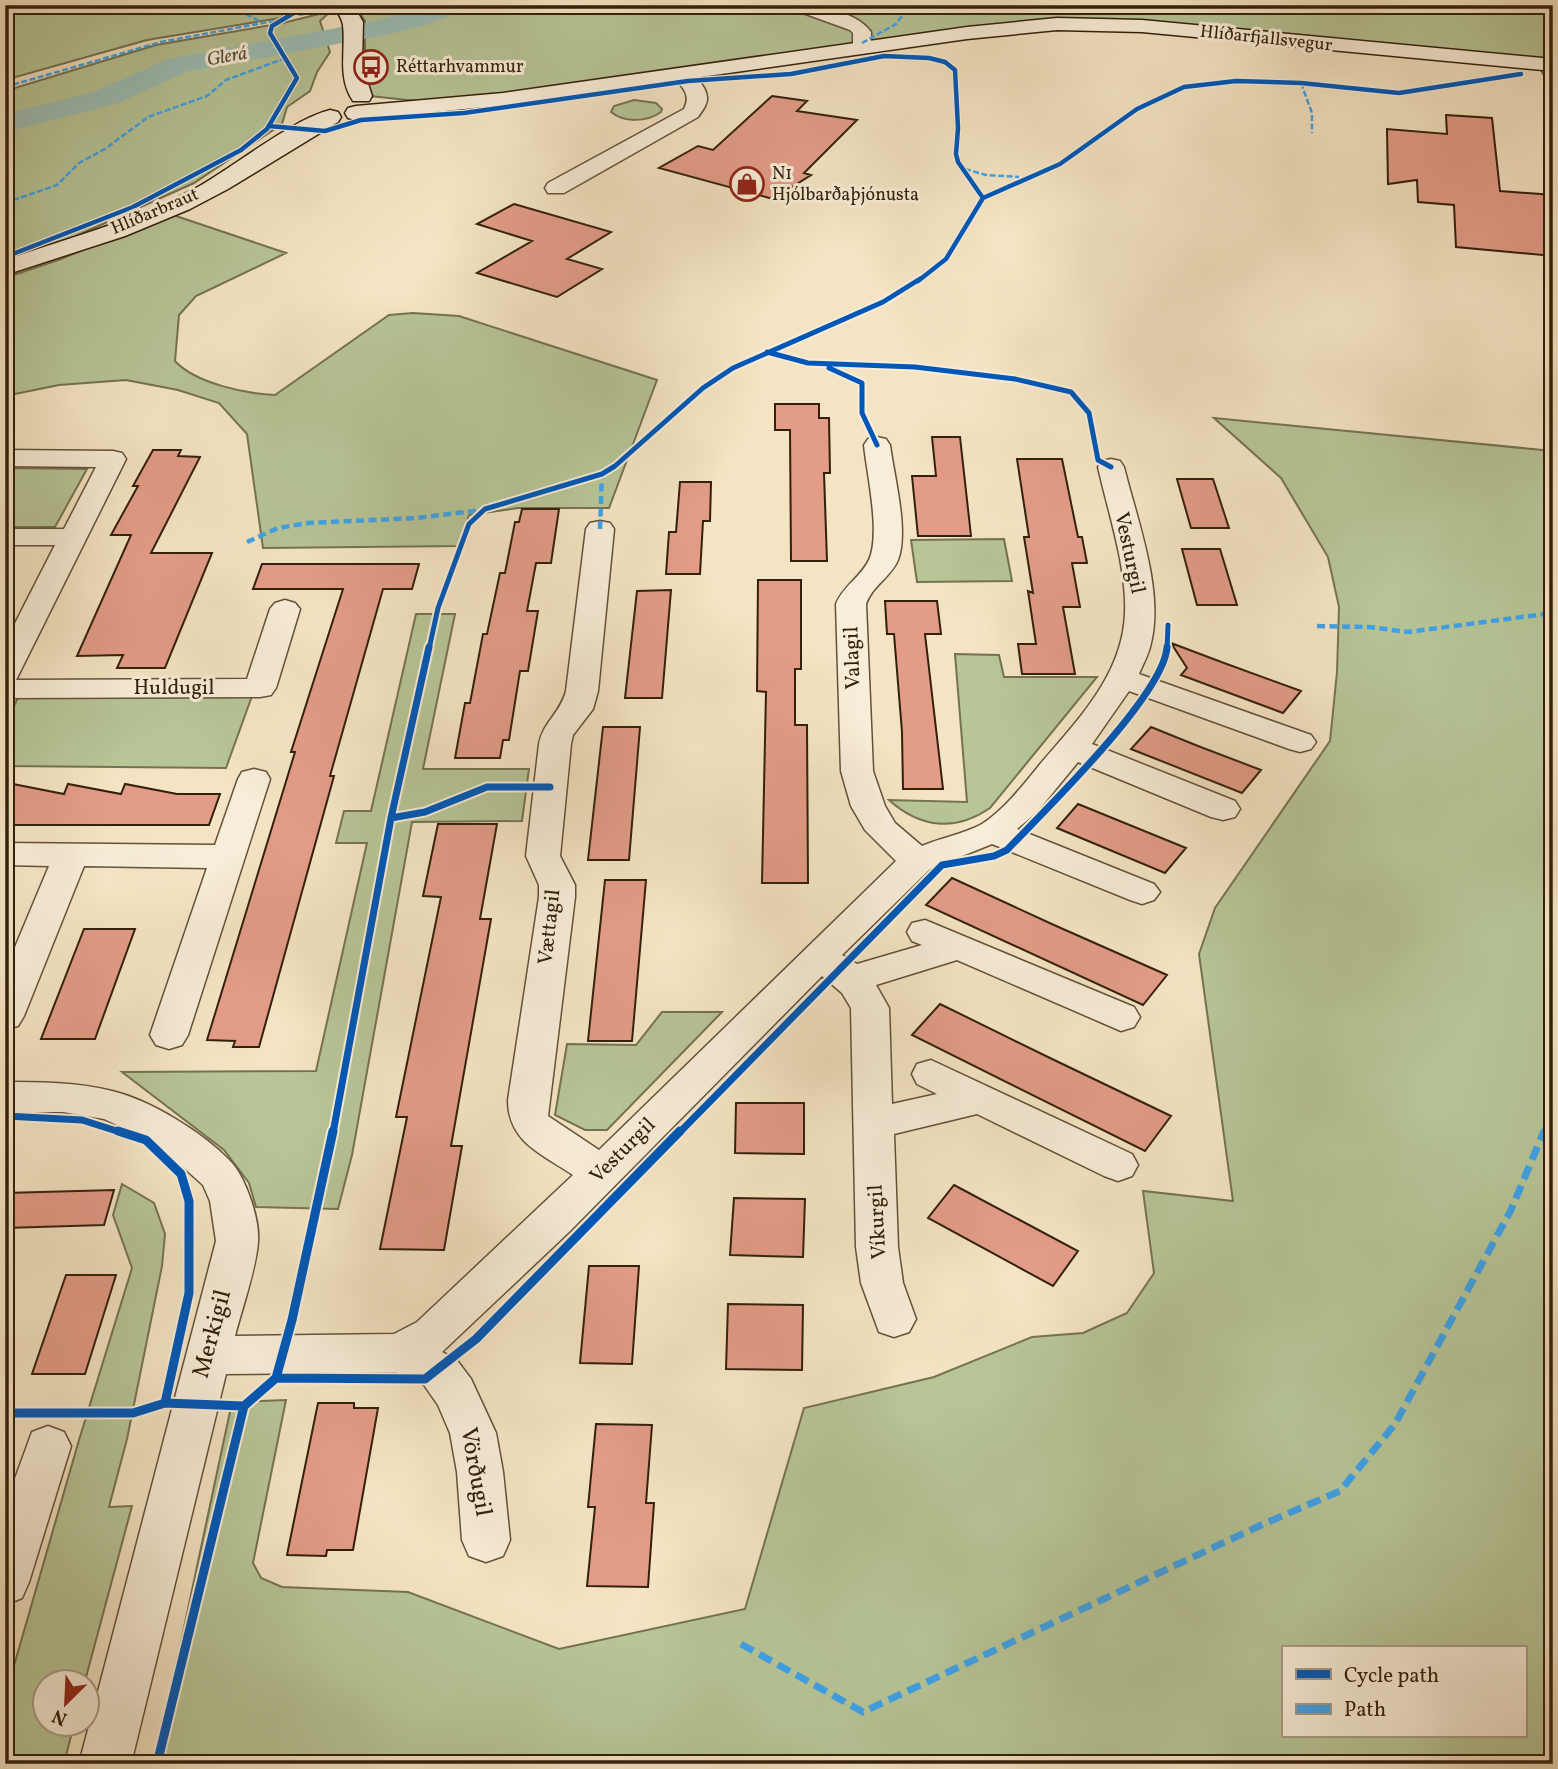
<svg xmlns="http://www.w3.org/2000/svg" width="1558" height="1769" font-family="Vollkorn,serif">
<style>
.green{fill:#b7c597;stroke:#757251;stroke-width:2;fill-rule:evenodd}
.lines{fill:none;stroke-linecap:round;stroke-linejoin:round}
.river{fill:#9cbeb6;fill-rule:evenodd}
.building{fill:#e39c88;stroke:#33200b;stroke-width:2}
.minor-casing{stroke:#635139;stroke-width:3}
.secondary-casing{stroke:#33200b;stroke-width:3}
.minor{fill:#f8edd8;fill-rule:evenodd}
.secondary{fill:#f8edd8;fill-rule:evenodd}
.quiet-far3{stroke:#3ea2e9;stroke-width:2.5;stroke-dasharray:6 2.5;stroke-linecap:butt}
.quiet-far2{stroke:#3ea2e9;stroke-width:4.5;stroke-dasharray:8 4.5;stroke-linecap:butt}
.quiet-far1{stroke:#3ea2e9;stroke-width:5;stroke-dasharray:10 5;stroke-linecap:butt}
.quiet{stroke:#3ea2e9;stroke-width:7;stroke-dasharray:14 7;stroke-linecap:butt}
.cycleway-far3-casing{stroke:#f8edd8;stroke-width:7}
.cycleway-far2-casing{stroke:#f8edd8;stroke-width:9}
.cycleway-far1-casing{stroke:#f8edd8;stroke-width:11}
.cycleway-casing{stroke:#f8edd8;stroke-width:13}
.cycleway-far3{stroke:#0057b8;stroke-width:4.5}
.cycleway-far2{stroke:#0057b8;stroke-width:5}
.cycleway-far1{stroke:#0057b8;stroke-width:7}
.cycleway{stroke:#0057b8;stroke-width:9}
.labels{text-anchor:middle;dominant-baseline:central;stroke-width:6;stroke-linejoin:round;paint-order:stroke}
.far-street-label{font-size:18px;fill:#33200b;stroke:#f8edd8}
.far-poi-label{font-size:18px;fill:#33200b;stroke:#f8edd8;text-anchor:start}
.far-water-label{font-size:19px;font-style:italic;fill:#524f3e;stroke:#f8edd8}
.street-label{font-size:21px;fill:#33200b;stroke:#f8edd8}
.near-street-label{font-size:24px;fill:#33200b;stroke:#f8edd8}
</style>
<rect width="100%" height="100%" fill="#f4e4c3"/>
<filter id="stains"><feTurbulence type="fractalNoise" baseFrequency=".00286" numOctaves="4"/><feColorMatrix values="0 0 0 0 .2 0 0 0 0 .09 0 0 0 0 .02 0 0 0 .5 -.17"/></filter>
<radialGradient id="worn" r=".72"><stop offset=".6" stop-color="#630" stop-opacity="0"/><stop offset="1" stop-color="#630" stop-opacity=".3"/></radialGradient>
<path class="green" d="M5,5H299L280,18L147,40L5,80Z
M355,5H1553V82L1547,81L1536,61L1089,20L436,103L370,96L365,85V21Z
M331,11L320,21L330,52L317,72L310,91L287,107L282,124L194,183L74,237L5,258V91L156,45L283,23Z
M634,100L656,103L662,109L661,112C647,122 624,123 611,112L614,106Z
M170,214L286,253L196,296L179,315L175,361C195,383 246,394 275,395L389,315L413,313L459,316L657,380L609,508H518L469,515L460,546L263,548L247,434L219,403L178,390L126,380L59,385L5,396V278L61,259Z
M1214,418L1553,451V1764H155L232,1402L286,1400L253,1563L261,1578L282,1587L408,1592L559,1649L745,1609L804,1408L934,1377L1032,1337L1083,1333L1127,1313L1154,1273L1143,1191L1233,1201L1199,954L1215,908L1330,741L1337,672L1339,607L1328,557L1281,478ZM1283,1648H1525V1736H1283Z
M5,468L87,469L55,527H5Z
M1004,539L1012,581L917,582L911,540Z
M416,614H455L423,769H529L522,821L412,822L352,1155L338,1209L256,1207L249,1183L224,1150L122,1072L316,1071L367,843H336L344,811H371Z
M955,654L999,655L1004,677H1097L990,808C955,832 920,828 889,800L967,802Z
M20,694L252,696L226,768L5,766V723Z
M662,1012H722L607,1130H585L555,1115L567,1044L636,1045Z
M122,1184L154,1203L165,1234L162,1266L127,1439L109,1507L132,1506L85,1681L46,1682V1724H74L64,1764H5V1697L79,1440L132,1268L113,1215Z"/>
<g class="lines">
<path class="river" d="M427,5H466L463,11L423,26L380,36L186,72L116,104L5,132V114L94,92L168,59L380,20Z"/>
</g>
<path class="building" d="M772,96L807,101L797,111L857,120L804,173L811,175L773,199L659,168L698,146L713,150Z
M1446,115L1492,118L1500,191L1553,195V256L1456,247L1454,205L1418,202L1417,180L1388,184L1387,129L1447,134Z
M514,204L611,232L567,259L602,269L557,297L477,273L532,241L477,224Z
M775,404H819V418H829L830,473H824L827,561H791L790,430H775Z
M932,437H960L971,536H918L912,476H936Z
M153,450H181L178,456L200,457L151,553H212L165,668H117L123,655L77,656L131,535H111L138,486H133Z
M1017,459H1062L1078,537H1082L1087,563H1072L1080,607H1063L1075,674H1022L1018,644H1036L1028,591L1033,593L1024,537H1029Z
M1177,479H1213L1229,528H1191Z
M680,482H711L710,521H703L700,574H666L669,532H676Z
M522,509H559L551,563H536L527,611H538L528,671H520L509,740H503L500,758H455L465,703H470L483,634H487L500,573H505L515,522H519Z
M1182,549H1220L1237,605H1197Z
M262,564H419L412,589H383L330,776H334L259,1047H233L235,1041L207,1040L295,752H291L343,589H253Z
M758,580H801V669H795V725H807L808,883H762L766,692L757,691Z
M671,590L662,698H625L637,591Z
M885,601H937L941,634H925L943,789H903L902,732L894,634H887Z
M1171,643L1224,663L1301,691L1283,713L1181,675L1187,668Z
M603,727H640L629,860H588Z
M1151,727L1198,746L1261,770L1242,793L1131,749Z
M13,784L64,794L68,784L121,794L125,784L177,794H220L209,825H5V800Z
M1078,804L1186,848L1165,873L1057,828Z
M438,824H497L480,919H491L451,1146H462L444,1250L380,1249L407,1117H396L441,897L423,896Z
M952,878L1054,925L1167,975L1143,1005L926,905Z
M605,880H646L632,1041H588Z
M84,929H135L95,1039H41Z
M940,1004L1050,1058L1171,1116L1145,1151L912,1035Z
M736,1103H804V1154L735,1153Z
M954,1185L1078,1251L1053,1286L928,1218Z
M114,1190L104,1225L5,1228V1193Z
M734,1198L805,1199L803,1257L730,1255Z
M589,1266H639L632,1364L580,1363Z
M66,1275H116L85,1374H32Z
M728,1304L803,1305L802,1370L726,1369Z
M318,1403H354V1408H378L353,1550H327L326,1556L287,1555Z
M596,1424L652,1425L646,1503H654L648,1587L587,1586L595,1507H588Z"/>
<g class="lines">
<g class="minor-casing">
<path id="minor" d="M789,5C815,5 855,10 871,32V47L869,51H855L853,47V33L850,30L792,9Z
M681,68C691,71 706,85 707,97C708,104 702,111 698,117L564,193H548L545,188L548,183L684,109C692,93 681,87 672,74Z
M877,437L886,439L890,445C894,476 909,531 898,560C891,577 872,586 866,604L873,771L885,806L895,823L922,846C940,838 964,834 982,824C1005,809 1024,784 1041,763C1078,720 1123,674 1125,613C1127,567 1108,512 1098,467L1102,461L1111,459L1120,461L1124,467C1137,520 1164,590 1151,643C1149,654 1143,664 1139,674L1311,735L1316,742L1311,749L1300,752L1289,749L1129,691L1092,744L1235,801L1240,809L1235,817L1223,820L1211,817L1078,762L1037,812L1017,829L1154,884L1160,892L1154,900L1142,904L1130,900L992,844L930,869L842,955L857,964L922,945L912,941L907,932L912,923L925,920L1134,1007L1140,1017L1134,1027L1121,1031L957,960L876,985L889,1008L892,1104L937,1094L917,1084L912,1074L917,1064L931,1060L1132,1154L1138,1165L1132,1176L1118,1181L1104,1176L977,1114L894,1134L898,1247L903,1283L916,1319L909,1332L894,1337L879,1332L861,1283L856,1247L851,1008L842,993L822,976L569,1232L442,1352L456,1359L471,1379L496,1433L503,1472L510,1540L503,1556L486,1562L469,1556L462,1540L457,1472L450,1433L438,1405L424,1385L396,1372L226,1374L131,1764H79L216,1241L210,1201L203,1185L183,1167L130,1131L104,1119L63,1112H5V1082C41,1082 77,1082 112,1091C150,1100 204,1133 231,1162C246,1178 260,1220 258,1242C256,1270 242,1308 235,1336L394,1334L417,1322L573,1175C542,1154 508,1142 508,1100L539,897V885L526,856L539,744C543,722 560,714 566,691L586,529L590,523L600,521L610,523L614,529L598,691L593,709L573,735L571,744L560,856L575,885V897L548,1116L599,1150L896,861L865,830L851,806L841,771L836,604C843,586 861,577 869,560C881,533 867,475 864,445L868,439Z
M5,450L113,451L122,453L126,459L16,680L247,679L270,609L275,603L285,600L295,603L300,609L276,688L271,695L260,697L5,698V643L55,545H5V529H64L96,467L5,466Z
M254,769L266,772L270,779L188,1035L182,1045L169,1049L156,1045L150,1035L207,868L84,866L24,1016L18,1026L5,1029V971L49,866L5,865V843L215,845L238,779L242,772Z
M48,1426L64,1432L71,1446L29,1582L22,1598L5,1605V1506L32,1432Z"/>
</g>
<g class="secondary-casing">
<path id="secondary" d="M333,5H353L363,22L362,65L372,96L369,101H353C337,77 346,51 343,25C342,18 337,11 333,5Z
M1057,18L1142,20L1553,59V71L1142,32L1057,30L967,39L503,105L356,120L348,118L345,113L348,108L356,106L503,93L967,27Z
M330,110L338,112L341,117L338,122L228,189L190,209L125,236L5,275V260C69,238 136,220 196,188C234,167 291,120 330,110Z"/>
</g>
<use href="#minor" class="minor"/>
<use href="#secondary" class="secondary"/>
<path class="quiet-far3" d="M196,5L244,13L263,23
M299,15L344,6
M862,43L896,24L910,5
M1301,83L1312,113V133
M5,87L161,42L279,20
M965,169L986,175L1019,177
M5,203L57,185L79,163L105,149L148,117L207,96L226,80L286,58"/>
<path class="quiet-far2" d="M600,529L602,474
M247,542L278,528L308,523L417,518L481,510
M1317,626L1369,627L1408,632L1553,613"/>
<path class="quiet-far1" d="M1543,1133L1553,1110"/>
<path class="quiet" d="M741,1644L863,1712L1259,1526L1340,1491L1395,1424L1511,1210L1544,1131"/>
<g class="cycleway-far3-casing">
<path id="cycleway-far3" d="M269,126L325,131L361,120L464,113L688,81L791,74L884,56L929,58L945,62L955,70L958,128L956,154L958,162L983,198L946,259L918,281
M983,198L1060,164L1137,109L1184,87L1236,81L1301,83L1399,93L1521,74
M5,257L133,207L241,150L267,129L297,78L270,33L272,26L307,5"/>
</g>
<g class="cycleway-far2-casing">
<path id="cycleway-far2" d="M767,352L808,363L915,367L1015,379L1071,392L1089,413L1098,460L1111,467
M829,368L862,383V413L877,445
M429,649L438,608L469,524L485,509L602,474L615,466L703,388L733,368L883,302L920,279
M1167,649L1168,625"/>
</g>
<g class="cycleway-far1-casing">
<path id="cycleway-far1" d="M391,818L425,812L487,787H550
M5,1116L82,1120L123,1133
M333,1133L391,818L429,647
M679,1133L942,865L994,856L1007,850C1044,811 1164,695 1167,647"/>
</g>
<g class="cycleway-casing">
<path id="cycleway" d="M118,1131L146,1140L181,1174L189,1201V1293L165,1403
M276,1378L425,1379L476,1339L680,1131
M5,1413H133L165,1403L244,1406
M157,1764L244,1406L276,1378L292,1320L333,1131"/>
</g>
<use href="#cycleway-far3" class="cycleway-far3"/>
<use href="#cycleway-far2" class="cycleway-far2"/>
<use href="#cycleway-far1" class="cycleway-far1"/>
<use href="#cycleway" class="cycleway"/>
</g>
<defs>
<g id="bus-ring" transform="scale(1.75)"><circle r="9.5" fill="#f8edd8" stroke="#8f2418" stroke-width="1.5"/><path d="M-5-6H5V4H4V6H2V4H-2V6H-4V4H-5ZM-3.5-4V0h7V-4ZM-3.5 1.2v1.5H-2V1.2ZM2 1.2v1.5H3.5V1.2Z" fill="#8f2418"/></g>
<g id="shop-ring" transform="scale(1.75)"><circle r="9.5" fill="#f8edd8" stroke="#8f2418" stroke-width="1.5"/><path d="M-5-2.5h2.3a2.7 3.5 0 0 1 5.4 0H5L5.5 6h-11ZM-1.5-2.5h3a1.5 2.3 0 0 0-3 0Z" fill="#8f2418"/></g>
</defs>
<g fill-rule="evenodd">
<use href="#bus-ring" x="371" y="67"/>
<use href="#shop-ring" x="747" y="184"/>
</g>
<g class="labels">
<g class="far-street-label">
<text transform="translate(1266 39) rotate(6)">Hlíðarfjallsvegur</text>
<text transform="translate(155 212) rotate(-23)">Hlíðarbraut</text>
</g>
<g class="far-poi-label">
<text x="396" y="67">Réttarhvammur</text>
<text x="772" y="174">N1<tspan x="772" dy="21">Hjólbarðaþjónusta</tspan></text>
</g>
<g class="far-water-label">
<text transform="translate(227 57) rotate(-10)">Glerá</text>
</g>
<g class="street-label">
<text transform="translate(1129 553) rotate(78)">Vesturgil</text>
<text transform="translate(853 658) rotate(-92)">Valagil</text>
<text x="174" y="688">Huldugil</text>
<text transform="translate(550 927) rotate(-84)">Vættagil</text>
<text transform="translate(623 1151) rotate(-45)">Vesturgil</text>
<text transform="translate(878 1222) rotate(-93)">Víkurgil</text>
</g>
<g class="near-street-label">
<text transform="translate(213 1334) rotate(-75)">Merkigil</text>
<text transform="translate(475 1472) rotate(80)">Vörðugil</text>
</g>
</g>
<rect width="1558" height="1769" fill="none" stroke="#f4e4c3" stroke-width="28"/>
<rect x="7" y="7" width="1544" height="1755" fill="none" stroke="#33200b" stroke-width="3.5"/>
<rect x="14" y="14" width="1530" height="1741" fill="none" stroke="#33200b" stroke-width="2"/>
<rect x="1282" y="1646" width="245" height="91" fill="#f8edd8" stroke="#a99b86" stroke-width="2"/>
<rect x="1296" y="1669" width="35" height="10" fill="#0057b8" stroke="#a99b86" stroke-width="2"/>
<text x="1344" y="1682" font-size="21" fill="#33200b">Cycle path</text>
<rect x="1296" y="1704" width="35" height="10" fill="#3ea2e9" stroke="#a99b86" stroke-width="2"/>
<text x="1344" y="1716" font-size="21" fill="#33200b">Path</text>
<g transform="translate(66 1703) rotate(204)"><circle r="33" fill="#f8edd8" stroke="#a99b86" stroke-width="2"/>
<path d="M0-5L12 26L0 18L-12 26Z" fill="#8f2418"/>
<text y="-10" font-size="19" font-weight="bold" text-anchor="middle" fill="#33200b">N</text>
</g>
<rect width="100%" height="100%" filter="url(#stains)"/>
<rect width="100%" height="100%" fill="url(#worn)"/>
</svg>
